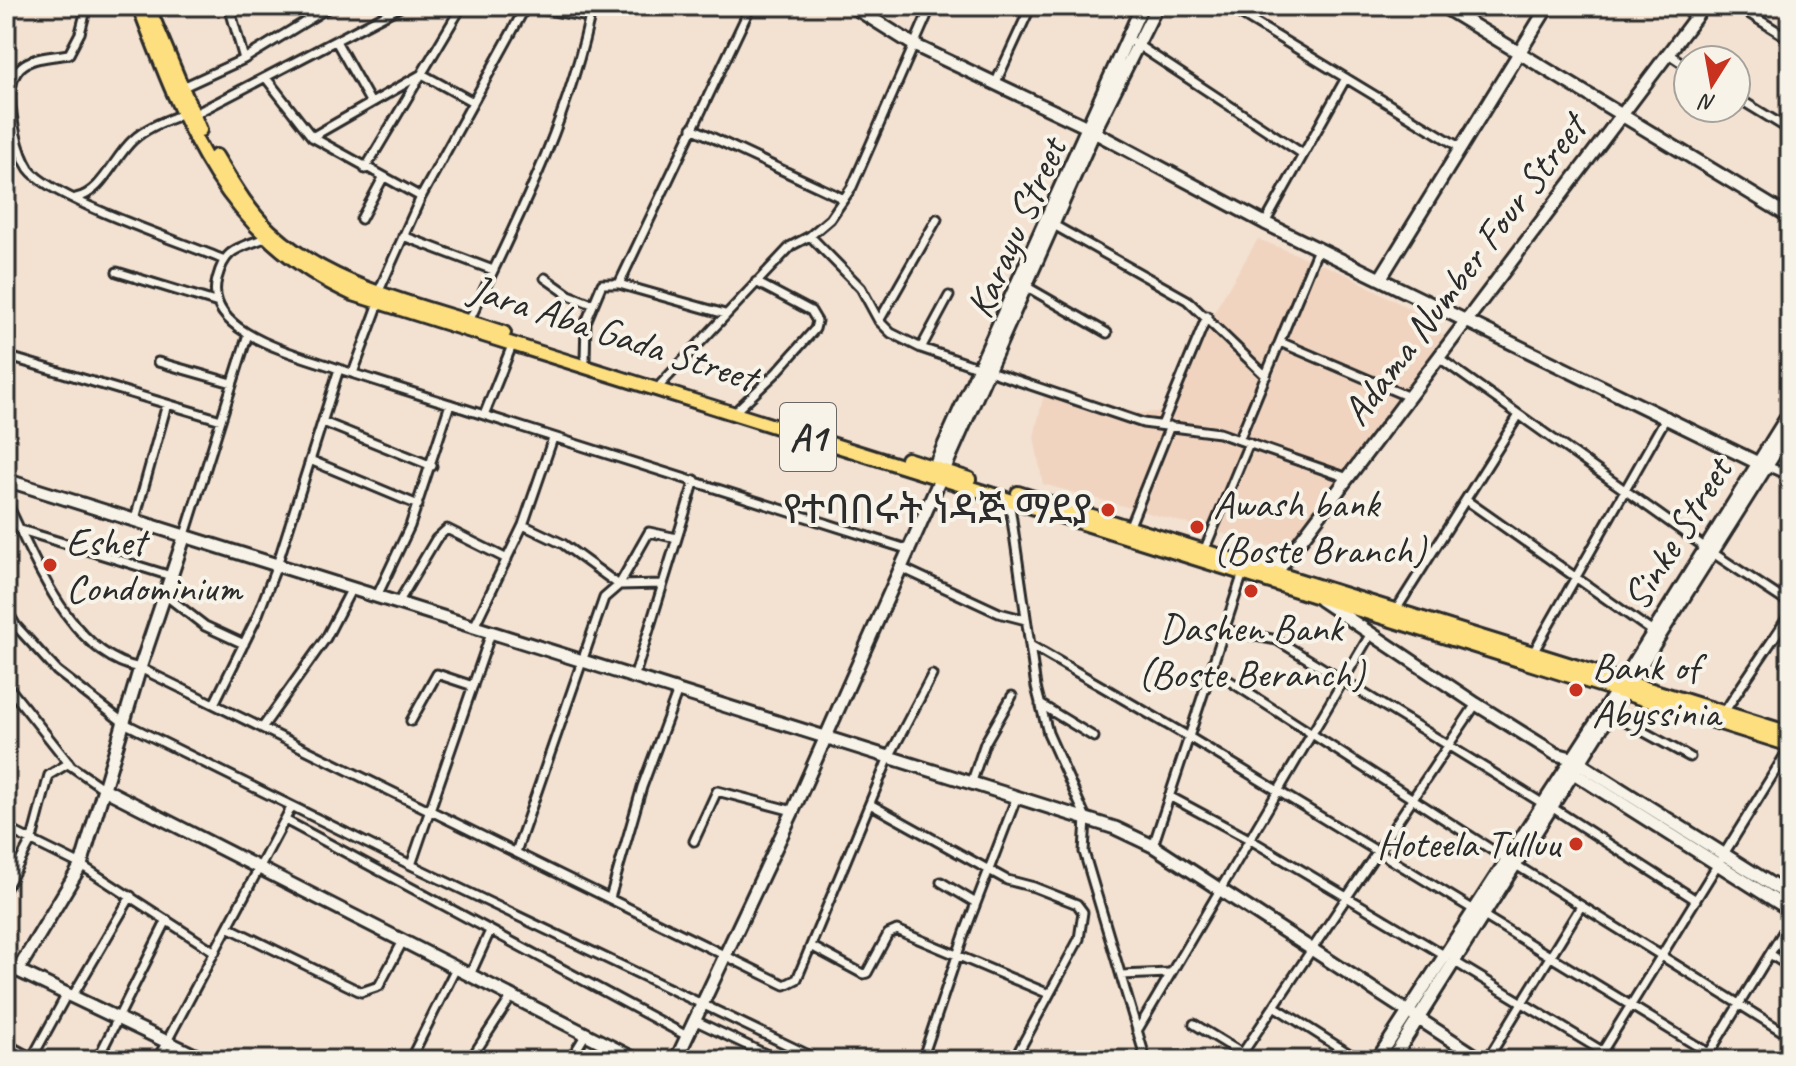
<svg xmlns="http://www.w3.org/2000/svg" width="1796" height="1066" font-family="Caveat,'Noto Sans Ethiopic',sans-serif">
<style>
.built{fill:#f0d4c0}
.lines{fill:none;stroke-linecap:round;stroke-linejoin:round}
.street-casing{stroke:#2b2b2b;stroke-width:13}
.secondary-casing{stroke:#2b2b2b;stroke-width:17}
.primary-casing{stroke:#2b2b2b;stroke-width:18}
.street{stroke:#f7f3e8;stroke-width:7}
.secondary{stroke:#f7f3e8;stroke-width:11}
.primary{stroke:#fddf80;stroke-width:12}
.poi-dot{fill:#c8321e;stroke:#f7f3e8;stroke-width:3}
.labels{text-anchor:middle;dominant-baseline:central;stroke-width:8;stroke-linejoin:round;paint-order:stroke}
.shield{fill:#f7f3e8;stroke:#686764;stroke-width:2}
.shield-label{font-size:38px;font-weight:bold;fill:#2b2b2b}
.street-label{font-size:40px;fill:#2b2b2b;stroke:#f7f3e8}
.poi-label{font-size:40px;fill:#2b2b2b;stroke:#f7f3e8;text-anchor:start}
</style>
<rect width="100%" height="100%" fill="#f3e1d1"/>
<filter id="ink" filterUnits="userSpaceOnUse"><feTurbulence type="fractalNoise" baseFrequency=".0125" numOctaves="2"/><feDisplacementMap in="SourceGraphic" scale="16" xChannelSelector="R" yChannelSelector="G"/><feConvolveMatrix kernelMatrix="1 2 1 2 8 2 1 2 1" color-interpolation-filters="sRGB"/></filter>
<g filter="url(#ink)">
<path class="built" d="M1258,239L1346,274L1417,313L1444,336L1284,550L1043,484L1034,437L1045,390L1140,413L1168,411L1187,357Z"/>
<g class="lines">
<g class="street-casing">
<path id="street" d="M87,6L80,33L69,54C39,59 10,56 11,98C11,118 18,152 29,169C51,199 182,242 222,259
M229,6L244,59
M300,6L309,19
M521,6L590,17
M1227,6L1461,148
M1737,6L1790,39
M1127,38L1303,154
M336,41L371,103
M1667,53L1688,67
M266,78L312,137L421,197
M996,82L1031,6
M181,88L244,59L331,6
M1736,97L1790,130
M193,115L402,6
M692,128L844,199
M312,137L422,74L473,102
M365,169L462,6
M76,198C102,193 114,157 133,140C147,127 165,121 183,114
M7,212L13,159
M361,219L383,178
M1265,223L1346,78
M1052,224L1187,300L1266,376
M403,236L493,270
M810,236L861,288L879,321L891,333L921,348L1143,423L1219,433L1348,478
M265,238C237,249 225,248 217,279C202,334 301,355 339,369L910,550
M117,272L215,302
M545,278L569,295L592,304
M619,284L751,6
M1022,284L1107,333
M378,293L421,197L526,6
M469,321C518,219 570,117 592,6
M879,321L937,219
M1280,342L1409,397
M921,348L949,296
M6,356L221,420
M1438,357L1713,553L1790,604
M585,360L586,322L602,284H619L725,314
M158,362L232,383
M353,373L379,303
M661,384L791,246L810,236L830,219L852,187L931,6
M739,408L776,373L815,329L817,321L811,311L756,282
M484,415L513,343
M323,422L432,466
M1162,425L1207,316
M1239,440L1318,249
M310,460L418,505
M1767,466L1790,476
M1009,499L1036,687L1048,733L1086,818L1084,852L1146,1060
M1466,500L1653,632
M6,501C35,559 70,655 140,668L785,985L797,979L889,757L932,675
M135,519L167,404
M523,525L563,544L619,585L661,584
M1129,528L1170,426
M21,530L171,576
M185,535L248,334
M1204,551L1249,443
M902,568L999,613L1026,620
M165,595L205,626L244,644
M377,596L410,526L450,404
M398,603L436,539L447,529L507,559
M6,609L16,626L57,671L124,723L411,865L819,1060
M1396,610L1519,415
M474,627L523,525L553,438
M1224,630L1277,640L1542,803
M1030,645L1189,737L1474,910
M1533,653L1667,416
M1211,669L1506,859
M634,678L695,480
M6,684L71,766L104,789
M214,704L257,617L277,565L339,369
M1040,704L1094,737
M1724,712L1790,614
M1613,715L1690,757
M411,721L437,674L473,686
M262,728L326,638L352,588
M971,784L985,743L1012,696
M1169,796L1249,839L1444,955
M870,804L1007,880L1034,887L1077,904L1083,912L1079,939L1014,1060
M1553,808L1696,900
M285,820L687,1036
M6,828L81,865L215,952
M694,841L717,791L793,811
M1153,846L1243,573
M516,852L604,598L619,585L649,532L677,538
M411,865L491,633
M1516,865L1790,1036
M941,882L976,903
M6,888L32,839L49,775L69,763
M610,898L642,787L677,693
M1484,916L1720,1060
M228,927L361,992L379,986L403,941
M811,946L863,974L867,973L888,934L897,930L1049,994
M1770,954L1790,967
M1455,962L1602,1051
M470,975L490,931
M1121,975L1169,973
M72,997L131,896
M1274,1006L1359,1060
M694,1020L778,1060
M1194,1024L1253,1060
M1137,1031L1370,635
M6,1044L32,1058
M31,1060L67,994
M97,1060L167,920
M157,1060L292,806
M410,1060L456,968
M470,1060L512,996
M570,1060L586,1034
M922,1060L965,932L1016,799
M1238,1060L1476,704
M1487,1060L1580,908
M1597,1060L1790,747
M1705,1060L1790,921"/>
</g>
<g class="secondary-casing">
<path id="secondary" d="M852,6L914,45L1085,126
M1442,6L1790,217
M1094,132L1265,223L1758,463
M1380,279L1548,6
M931,474L1142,6
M6,480L1115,828L1153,846L1482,1060
M1276,573L1704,6
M1321,600L1476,704L1556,754L1571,758L1790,896
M1569,770L1790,910
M104,789L637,1060
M6,965L205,1060
M18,970L81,865L140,668L185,535
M676,1060L793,811L1094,132L1157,6
M1377,1060L1623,681L1790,412
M1392,1060L1790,429"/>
</g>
<g class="primary-casing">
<path id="primary" d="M139,6C185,128 227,237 353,294L1790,745
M153,18L200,130
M216,156C232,182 247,209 270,231C333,290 424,305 504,333
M907,459L969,479
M1018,493L1790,733"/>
</g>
<use href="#street" class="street"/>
<use href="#secondary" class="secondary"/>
<use href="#primary" class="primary"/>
</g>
</g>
<g class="poi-dot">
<circle cx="1108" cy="510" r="8"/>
<circle cx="1197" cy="527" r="8"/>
<circle cx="50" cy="565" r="8"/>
<circle cx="1251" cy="591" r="8"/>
<circle cx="1576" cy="690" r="8"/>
<circle cx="1576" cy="844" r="8"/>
</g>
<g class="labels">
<rect class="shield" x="780" y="403" width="56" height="68" rx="6"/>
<g class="shield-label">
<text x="808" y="437">A1</text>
</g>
<g class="street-label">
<text transform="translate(1016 228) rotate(-66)">Karayu Street</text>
<text transform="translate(1464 270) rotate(-53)">Adama Number Four Street</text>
<text transform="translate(613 333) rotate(18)">Jara Aba Gada Street</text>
<text transform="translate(1677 534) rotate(-58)">Sinke Street</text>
</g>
<g class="poi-label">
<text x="1213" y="504">Awash bank<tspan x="1213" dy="46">(Boste Branch)</tspan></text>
<text x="1092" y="510" text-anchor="end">የተባበሩት ነዳጅ ማደያ</text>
<text x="66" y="542">Eshet<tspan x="66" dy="46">Condominium</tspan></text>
<text x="1251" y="628" text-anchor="middle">Dashen Bank<tspan x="1251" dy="46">(Boste Beranch)</tspan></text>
<text x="1592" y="667">Bank of<tspan x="1592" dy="46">Abyssinia</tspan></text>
<text x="1560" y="844" text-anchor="end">Hoteela Tulluu</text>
</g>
</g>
<rect width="1796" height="1066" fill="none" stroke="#f7f3e8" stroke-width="32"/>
<rect x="16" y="16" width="1764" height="1034" fill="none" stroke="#2b2b2b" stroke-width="3" filter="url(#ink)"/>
<g transform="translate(1712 84) rotate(191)"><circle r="38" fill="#f7f3e8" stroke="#a5a39c" stroke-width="2"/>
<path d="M0-6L14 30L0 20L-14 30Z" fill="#c8321e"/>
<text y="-12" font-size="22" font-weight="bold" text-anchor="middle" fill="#2b2b2b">N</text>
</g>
</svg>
